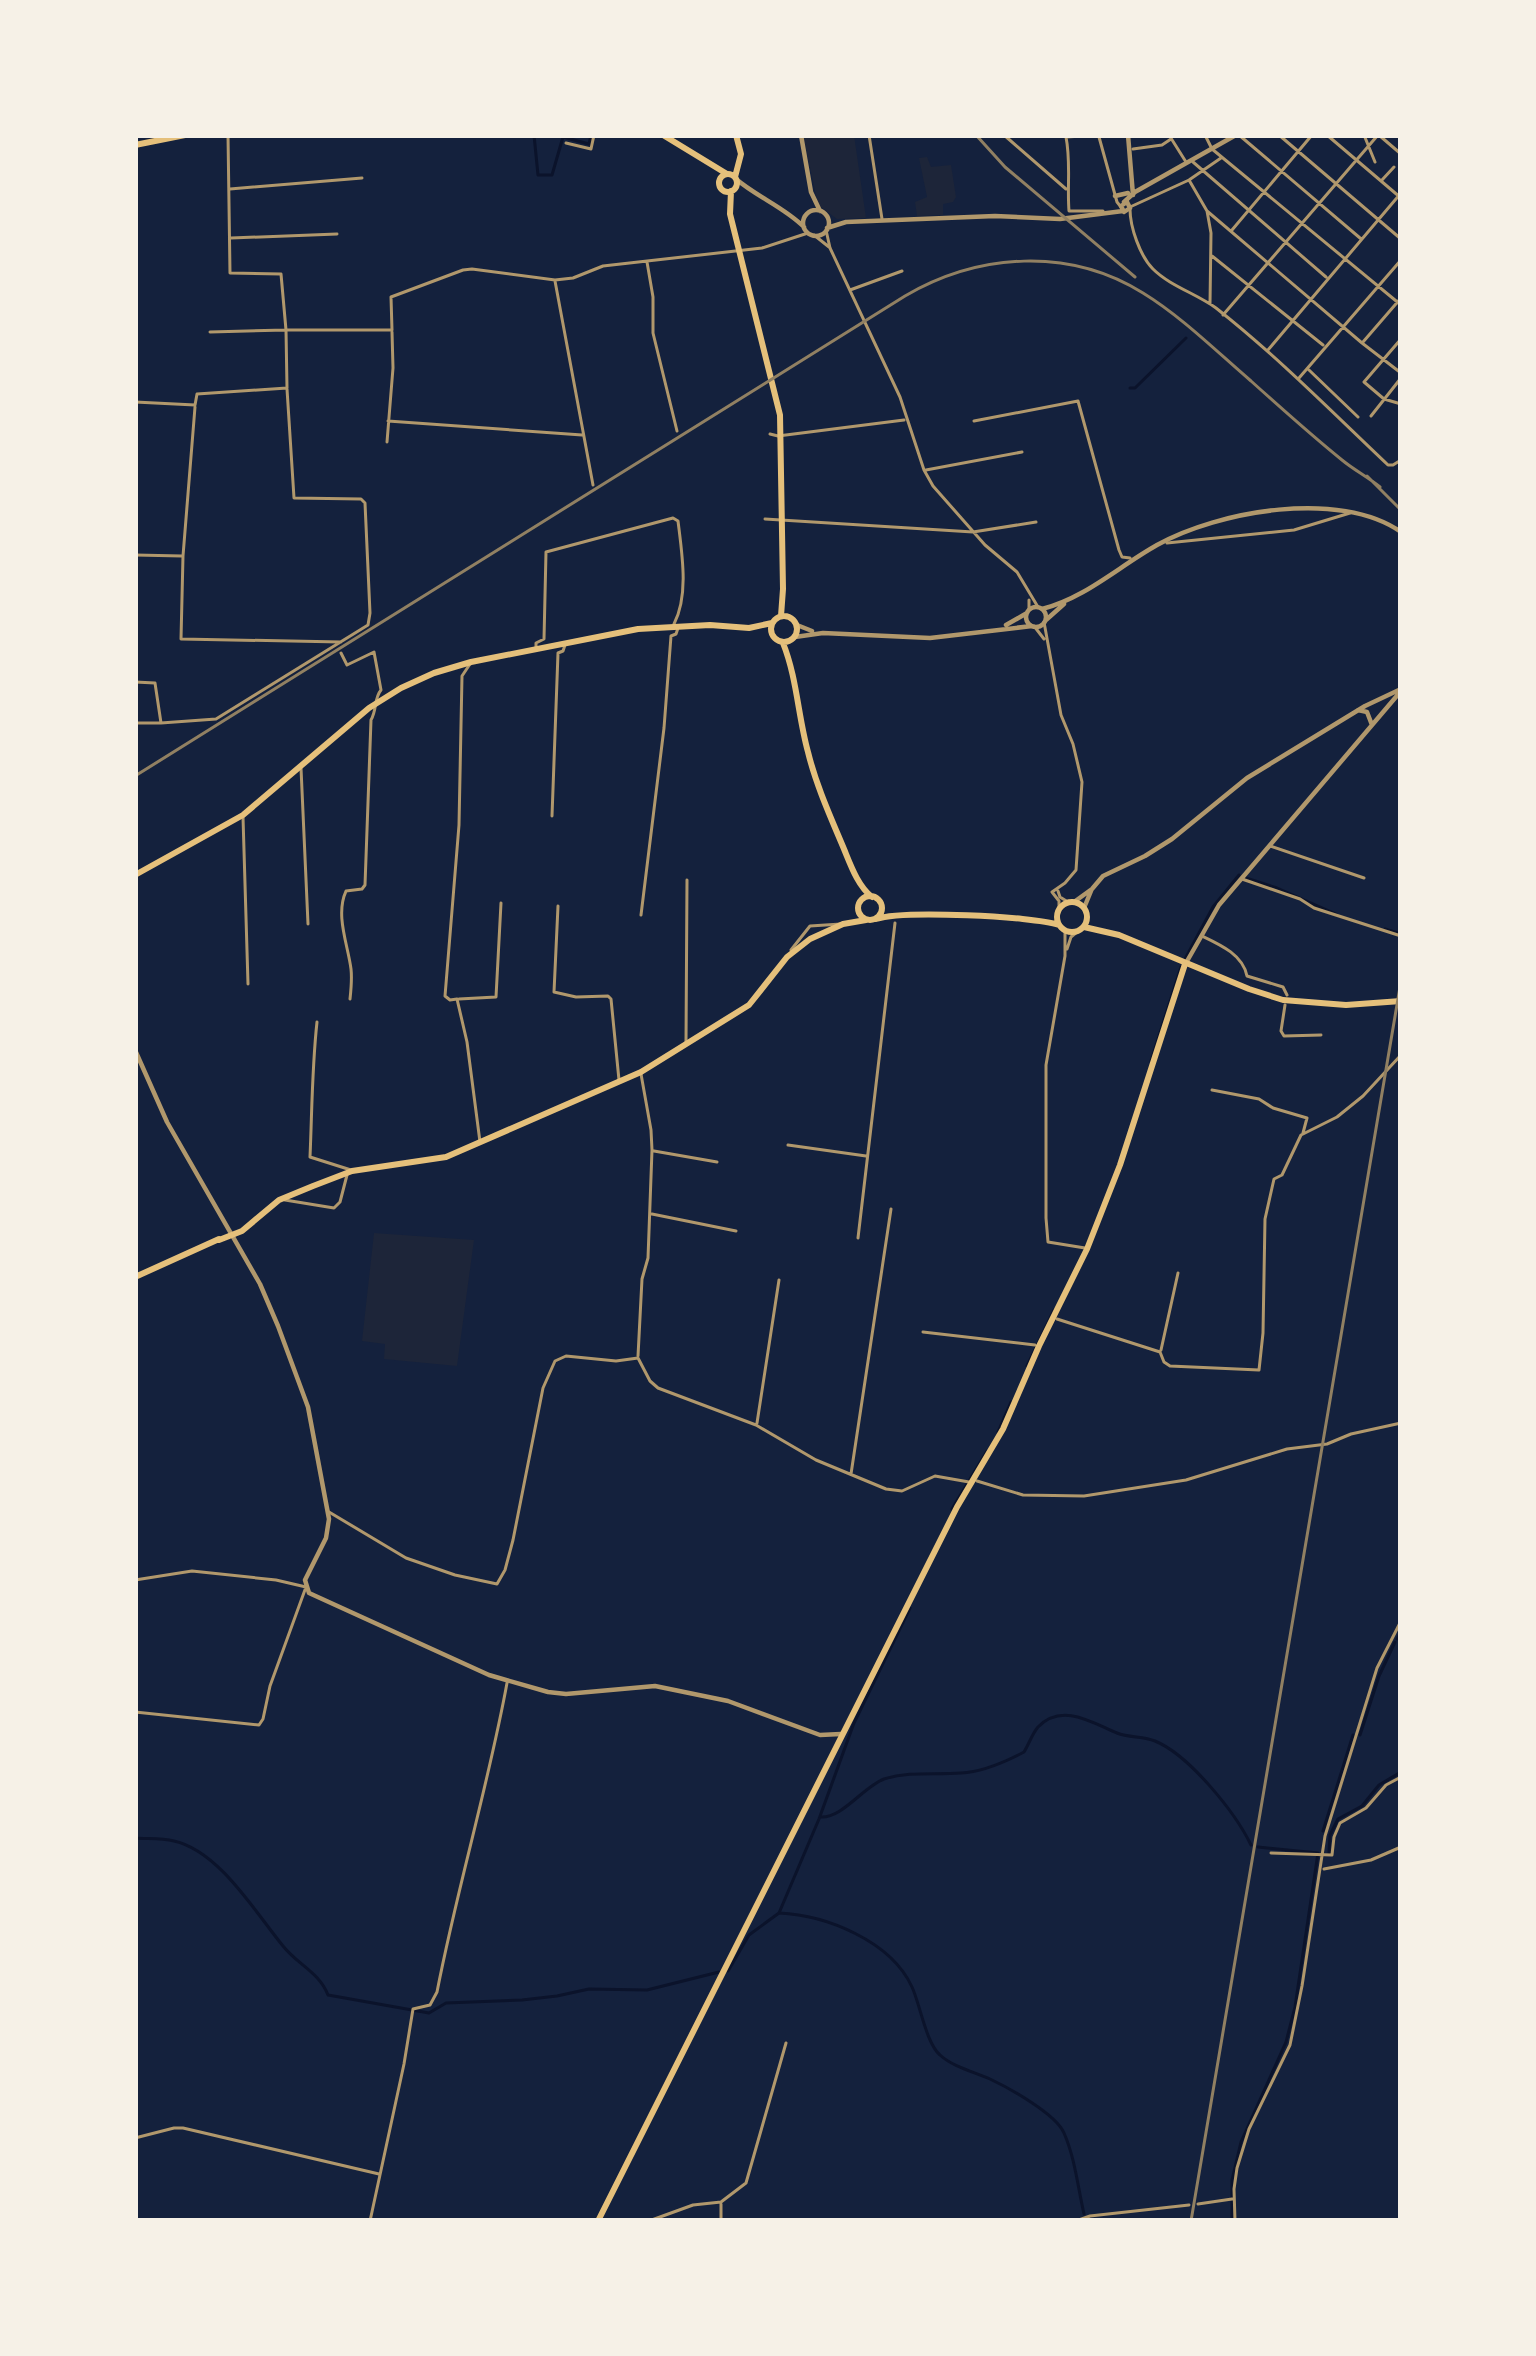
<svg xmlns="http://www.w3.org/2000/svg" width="1536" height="2356" font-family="Barlow,sans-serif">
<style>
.green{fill:#1d2539}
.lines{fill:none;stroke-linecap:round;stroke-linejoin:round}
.stream{stroke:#0b132b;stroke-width:3}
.minor{stroke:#b1986c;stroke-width:3}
.tertiary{stroke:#b1986c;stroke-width:4.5}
.secondary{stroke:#e5c07b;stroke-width:6}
.primary{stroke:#e5c07b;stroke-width:6}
.rail{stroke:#918062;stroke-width:3}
</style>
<rect width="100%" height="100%" fill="#14213d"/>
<path class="green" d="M803,135H854L866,218L837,219L818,205Z
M927,157L931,167L951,165L956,197L953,202L943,204V215L917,216L915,202L927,197L919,158Z
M374,1233L474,1240L457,1366L384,1359L385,1344L362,1341Z"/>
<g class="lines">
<path class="stream" d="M534,135L538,175H552L563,137L589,144L591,135
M1130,388H1135L1186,338
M1246,878L1277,888L1336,914
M1385,929L1401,934
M1185,959L1213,907L1239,875
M1151,1061L1181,967
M1027,1366L1054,1310
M998,1432L1011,1402
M952,1509L987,1451
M1397,1639L1401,1632
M1360,1735L1379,1676L1395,1642
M820,1817C842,1819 864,1786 884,1779C910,1771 934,1775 961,1773C983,1772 1005,1762 1024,1752C1029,1744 1032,1734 1038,1727C1062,1702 1093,1723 1117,1733C1129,1738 1143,1736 1155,1741C1189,1755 1235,1812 1251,1845
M1323,1831L1353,1735
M135,1838C148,1839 161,1838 174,1841C219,1851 255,1912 283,1946C298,1965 319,1972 328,1995L429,2013L446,2003L522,2000L557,1996L589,1989L647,1990L719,1972
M1258,1847L1318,1853
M1329,1853L1330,1835L1338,1819L1362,1806L1379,1785L1401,1772
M779,1913C826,1915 891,1941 912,1987C920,2004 926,2043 940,2055C953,2067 974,2072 990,2079C1009,2088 1056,2114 1064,2133C1075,2158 1078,2188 1084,2214
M728,1971L749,1935L779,1913L819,1819L854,1723L910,1608
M1085,2219L1086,2221
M1232,2221V2180L1241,2142L1286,2042L1295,2007L1318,1853"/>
<path class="minor" d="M869,135L882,219
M1004,135L1066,189
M1099,135L1066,137C1071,162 1067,186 1069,211H1103
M1169,135L1186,162
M1205,135L1212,149L1401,305
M1239,135L1360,238
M1279,135L1401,239
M1327,135L1401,198
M1364,135L1375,162
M1380,136L1401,154
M1099,137L1117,202L1121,207
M566,143L591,149L594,135
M1133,149L1162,145L1171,139
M1193,162L1326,277
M1189,180L1207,211L1211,233L1210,304
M1382,180L1394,167
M230,189L362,178
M1130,207L1189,180L1221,158
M1130,209C1130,227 1140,256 1153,269C1170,286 1197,294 1216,308C1277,356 1332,412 1388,465H1393L1401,460
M1207,211L1362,343L1401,373
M826,230L830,248L900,397L924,470L933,486L985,545L1017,572L1038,607
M1232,230L1312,135
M814,235L829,247
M231,238L337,234
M1212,256L1323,345
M647,262L653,297V333L677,431
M555,281L593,485
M850,290L902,271
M1223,315L1378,135
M210,332L286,330L281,274L230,273L228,135
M1401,339L1364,382L1384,399L1401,404
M1363,342L1401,298
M1268,350L1401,193
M1309,370L1358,417
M1299,378L1401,260
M135,402L195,405L197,394L287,388L286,330H392L391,297L463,270L472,269L555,280L573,278L603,266L762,248L808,233
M195,407L183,556L181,639L341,642
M1371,416L1401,378
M388,421L582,435
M974,421L1078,401L1119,550L1122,557L1130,558
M770,434L778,436L904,420
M387,442L393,368L392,332
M926,470L1022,452
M765,519L973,532L1036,522
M1167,543L1294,530L1350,513
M135,555L182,556
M1029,600V610
M1044,622L1061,715L1073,744L1082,782L1076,870L1065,883L1052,892L1059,901V908
M1034,626L1044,639
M536,648V643L544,639L546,552L673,518L678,521C682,554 689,595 674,624
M341,653L347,665L374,652L381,690C374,698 377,710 371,720L365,885L362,889L346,891C335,915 348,945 351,969C352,978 351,990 350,999
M470,664L462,676L459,825L445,996L450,1000L457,999L467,1042L480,1142
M135,682L155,683L161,723L216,719L368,625L370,613L365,503L361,499L294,498L287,389
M135,723H159
M301,768L308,924
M552,816L558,653L563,651L565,645
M243,817L248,984
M1270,846L1364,878
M1242,879L1300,899L1314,908L1401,936
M1058,891L1060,897L1068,902
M558,906L554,992L576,997L608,996L611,999L619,1080
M641,915L664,728L671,636L676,634L678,628
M1065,931V956L1046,1065V1218L1048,1242L1085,1248
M1202,936C1221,945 1243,955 1247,976L1283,987L1287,995
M1067,949L1071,937L1078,931
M791,950L810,926L841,924
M459,999L496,997L501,903
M1285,1005L1281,1031L1284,1036L1321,1035
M317,1022C312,1067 312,1111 310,1157L351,1170
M686,1043L687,880
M1212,1090L1259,1099L1273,1108L1307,1118L1303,1133
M788,1145L866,1156
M654,1151L717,1162
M285,1200L334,1208L340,1202L347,1175
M652,1214L736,1231
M858,1238L895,923
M1057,1319L1160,1352L1164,1362L1170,1366L1259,1370L1263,1333L1265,1219L1274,1179L1282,1175L1301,1135L1337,1117L1363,1096L1401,1055
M923,1332L1035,1345
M1161,1350L1178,1273
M638,1356L642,1279L648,1258L652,1150L651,1130L641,1074
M757,1423L779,1280
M851,1474L891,1209
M977,1481L1023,1495L1084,1496L1186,1480L1287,1449L1327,1444L1351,1434L1401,1423
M329,1512L406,1558L455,1575L497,1584L505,1570L513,1540L543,1388L555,1361L566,1356L616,1361L638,1358L650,1381L658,1388L756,1425L816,1460L886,1489L902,1491L935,1476L969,1482
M135,1580L192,1571L276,1580L306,1587L270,1686L263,1719L259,1725L135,1712
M1271,1853L1332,1855L1334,1837L1340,1823L1366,1808L1386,1785L1401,1777
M1324,1869L1371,1860L1401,1847
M135,2138L174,2128H183L379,2174
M721,2204V2221
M1198,2204L1232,2199
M370,2221L404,2064L413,2009L430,2005L437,1992C457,1888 488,1787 507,1683
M649,2221L693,2205L721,2202L746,2183L786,2043
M1076,2221L1090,2216L1189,2205
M1235,2221L1234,2189L1237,2168L1249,2129L1290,2045L1302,1986L1325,1836L1377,1668L1401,1621"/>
<path class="tertiary" d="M801,135L811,192L820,211
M1128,135L1133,195
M736,179C757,197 784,207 804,227
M1115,196L1128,193
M1124,202L1135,192L1236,135
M1127,202L1130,208L1124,212L1121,206Z
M803 223a13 13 0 1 1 26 0a13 13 0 1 1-26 0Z
M827,228L846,222L995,216L1060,219L1123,211
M1026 617a10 10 0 1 1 20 0a10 10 0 1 1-20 0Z
M1042,609C1085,598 1118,567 1157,545C1218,511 1340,489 1401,532
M1046,620L1064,604
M797,625L812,631
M1006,625L1027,613
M795,637L823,633L930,638L1032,626
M1358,710L1367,712L1372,725
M1074,902L1092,889L1103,876L1145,856L1172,839L1247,778L1365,706L1401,689
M1084,908L1091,891
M1186,963L1219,905L1401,691
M135,1050L167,1122L260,1284L278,1326L308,1407L329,1519L326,1538L305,1580L309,1593L489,1675L548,1692L566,1694L655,1686L728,1701L820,1735L841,1734"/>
<path class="secondary" d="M219,1240L242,1231L279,1200L313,1186L352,1171L446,1157L641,1072L749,1005L787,957L810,939L843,924L866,920
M135,1277L219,1239"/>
<path class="primary" d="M663,135L727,174
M135,145L185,135
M719 183a9 9 0 1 1 18 0a9 9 0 1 1-18 0Z
M735,177L741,154L736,135
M731,191L730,214L780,415L783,589L781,616
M771 629a13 13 0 1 1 26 0a13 13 0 1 1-26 0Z
M783,643C797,678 798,716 808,752C816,785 831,818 844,849C851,866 858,886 872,897
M135,875L243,815L369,708L401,688L434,673L471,662L638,629L710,625L749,628L772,623
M858 908a12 12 0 1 1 24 0a12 12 0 1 1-24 0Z
M1057 917a15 15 0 1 1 30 0a15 15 0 1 1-30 0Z
M876,919C902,910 1032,916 1059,925
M1084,927L1119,935L1249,989L1283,1000L1346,1005L1401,1001
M598,2221L957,1507L1003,1429L1039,1346L1087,1249L1120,1165L1185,964"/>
<path class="rail" d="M976,135L1005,167L1135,277
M1367,476L1401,510
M135,776L905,296C979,253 1069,247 1143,293C1182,317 1216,351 1251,381C1281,408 1311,435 1342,460C1354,470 1368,477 1380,487
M1191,2221L1401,981"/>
</g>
<rect width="1536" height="2356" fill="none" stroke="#f6f1e7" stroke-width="276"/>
</svg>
